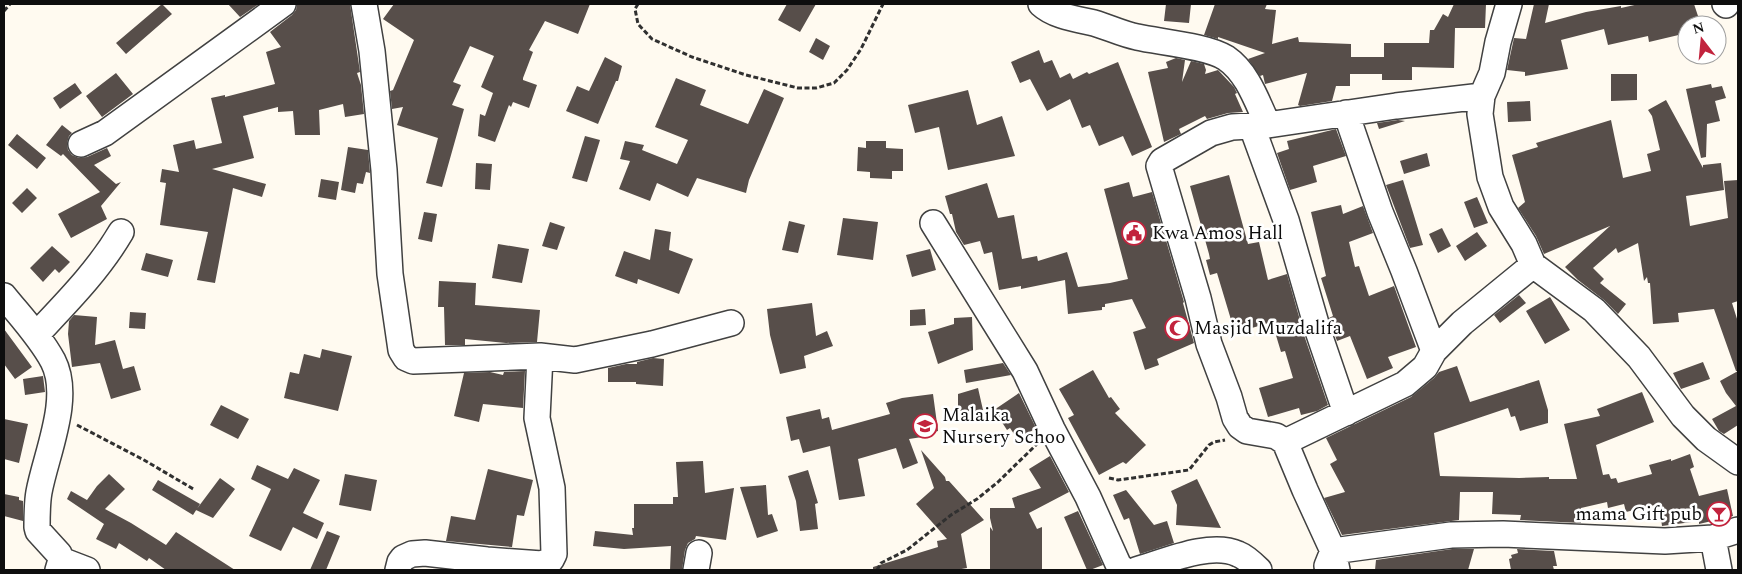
<svg xmlns="http://www.w3.org/2000/svg" width="1742" height="574" font-family="Spectral,serif">
<style>
.building{fill:#574e4a}
.lines{fill:none;stroke-linecap:round;stroke-linejoin:round}
.minor-casing{stroke:#414141;stroke-width:28}
.path{stroke:#303030;stroke-width:3;stroke-dasharray:5 2.5;stroke-linecap:butt}
.minor{stroke:#fff;stroke-width:25}
.labels{text-anchor:middle;dominant-baseline:central;stroke-width:5;stroke-linejoin:round;paint-order:stroke}
.poi-label{font-size:19px;fill:#0e0e0e;stroke:#fff;text-anchor:start}
</style>
<rect width="100%" height="100%" fill="#fffaf0"/>
<path class="building" d="M162,4L172,14L126,54L116,43Z
M228,4H259L240,17Z
M297,4H350L360,72L357,73L361,85L364,114L345,117L343,104L319,110L320,135H295L293,111L278,112V107L243,116L254,158L212,169L266,184L262,197L233,188L215,283L197,280L208,232L160,225L166,183L160,182L162,169L179,172L173,145L194,140L196,149L222,143L211,98L225,95V97L275,84L266,52L281,47L270,32L292,15L296,10Z
M394,4H590L578,34L545,21L529,50L533,52L523,78V80L537,85L529,108L513,102L511,107L509,105L495,142L478,136L480,114L485,116L493,93L481,87L494,56L470,46L453,82L461,85L452,105L464,109L442,187L426,183L438,138L397,125L403,107L392,109L390,91L393,90L414,40L383,19Z
M787,4H816L800,32L778,20Z
M1166,4H1191L1189,23L1164,21Z
M1215,4H1267L1265,9L1276,10L1272,44L1298,37L1299,42L1351,44V57H1384V43H1429L1430,30H1434L1443,14L1448,17L1454,4H1486L1485,28H1455L1454,68L1412,67V80H1382V74H1350V86H1336L1332,101L1300,106L1298,105L1307,73L1265,84L1263,75L1260,76L1248,59L1265,53L1218,37V39L1204,35Z
M1534,4H1549L1545,23L1586,12L1621,6V8L1639,4H1694L1699,19L1687,23V33L1649,42L1648,36L1608,45L1604,29L1561,40L1568,69L1525,76V72L1507,70L1514,38L1526,39Z
M816,38L830,46L823,60L809,52Z
M1039,50L1044,63L1052,60L1060,78L1070,73L1073,79L1087,72L1089,74L1118,62L1152,147L1132,156L1123,136L1099,146L1090,125L1082,128L1070,99L1047,111L1030,79L1020,83L1011,62Z
M605,57L622,66L618,81H616L598,124L566,111L577,86L589,91Z
M1176,58L1185,60L1182,82L1191,61L1204,64L1206,70L1205,74L1218,70L1234,87L1237,93L1235,94L1243,112L1228,113L1207,119L1205,116L1179,129L1181,134L1164,142L1148,72L1168,68L1166,62Z
M116,73L133,94L102,117L86,96Z
M1611,74H1637V100L1611,101Z
M676,78L706,90L700,105L748,124L764,89L784,98L749,180L746,193L697,178L688,197L657,183L650,201L619,189L630,161L620,159L625,141L644,145L642,150L677,164L688,140L655,127Z
M75,83L82,93L60,109L53,98Z
M1711,84L1712,88L1722,86L1726,98L1715,101L1720,121L1707,124L1706,157L1701,158L1686,89Z
M968,90L977,125L1002,116L1015,156L948,170L939,127L915,133L908,105Z
M1666,100L1703,168V165L1721,163L1724,190L1686,196L1690,226L1728,218L1724,181L1738,180V301L1732,303L1738,322V371H1736L1714,309L1678,313L1679,322L1653,324L1650,283H1648L1647,277L1644,281L1638,243L1618,253L1616,248L1593,268L1604,279L1600,283L1626,304L1618,314L1604,300L1578,280L1565,267L1610,226L1544,254L1536,236L1518,208L1525,202L1512,155L1538,147L1536,143L1611,120L1623,178L1651,171L1647,154L1660,150L1652,116L1648,110Z
M1530,101L1531,121L1508,122L1507,102Z
M1398,120L1405,121L1379,129L1377,123Z
M62,125L72,133L69,136L67,143L68,150L72,155L79,158L87,157L107,148L111,156L94,165L116,184L121,182L101,206L107,219L71,238L58,214L100,192L63,154L61,156L46,145Z
M1336,129L1346,156L1313,166L1317,182L1290,190L1277,153L1289,149L1287,141Z
M17,134L46,158L37,169L8,145Z
M585,136L600,140L587,182L572,178Z
M866,141H886V148L903,149V171H892V179L870,178V172L857,171L858,147L866,148Z
M348,147L368,150L370,173L366,172L363,184L357,183L355,193L341,190Z
M1427,153L1430,166L1404,174L1400,161Z
M476,163L492,164L490,190L475,189Z
M1229,175L1248,244L1259,242L1268,280L1287,274L1305,338L1328,405L1317,411L1301,415L1299,408L1268,417L1259,388L1293,378L1285,351L1281,352L1272,322L1235,333L1217,273L1210,275L1206,260L1210,259L1209,254L1190,186Z
M321,179L339,182L336,200L318,197Z
M1403,180L1423,245L1410,248L1386,185Z
M1129,182L1133,197L1152,192L1184,302L1183,303L1194,343L1157,359L1159,365L1145,370L1133,332L1146,328L1132,299L1105,304V307H1102V310L1068,314L1065,280L1021,289V286L999,290L992,252L984,254L980,241L964,245L956,232L952,214H950L945,196L987,183L998,218L1014,215L1022,259L1037,256L1038,261L1067,252L1078,287L1110,283L1128,279L1104,189Z
M27,188L37,198L22,213L12,203Z
M1477,197L1488,223L1474,228L1464,202Z
M1341,205L1343,214L1363,206L1373,233L1349,242L1355,267L1359,266L1369,296L1394,286L1416,347L1388,357L1393,368L1367,379L1350,336L1337,341L1329,318L1333,316L1321,278L1326,276L1311,212Z
M424,212L437,214L432,242L418,239Z
M843,218L878,222L873,260L837,255Z
M789,221L805,225L798,253L782,250Z
M550,222L565,227L557,250L542,246Z
M1442,228L1451,246L1438,253L1429,234Z
M655,229L671,232L669,250L693,259L679,294L638,279L637,284L615,276L624,251L650,260Z
M1477,232L1487,246L1465,261L1456,246Z
M498,244L529,249L522,283L492,278Z
M52,246L70,262L59,273L55,269L43,282L30,268Z
M930,249L936,270L912,277L906,255Z
M146,253L173,260L168,277L141,270Z
M439,281L476,283L475,305L540,310L537,342L506,343L465,339V345H445L444,307H438Z
M1519,295L1526,303L1500,323L1494,315Z
M1550,297L1570,330L1545,344L1526,311Z
M812,303L816,336L827,331L833,346L804,356L806,368L780,374L770,335L767,309Z
M925,309L926,325L910,326V310Z
M130,312L146,313L145,329L129,328Z
M74,315L97,317L95,345L115,340L123,369L134,366L141,390L111,399L100,363L72,367L68,334L69,321Z
M972,317L973,350L938,364L928,332L954,324V318Z
M4,329L32,367L15,379L4,364Z
M322,349L352,356L338,411L284,398L290,372L299,374L304,354L320,358Z
M653,358L664,359L663,386L636,384V382H608V368L626,364H637V362Z
M1703,362L1710,379L1681,389L1673,373Z
M1003,363L1011,375L966,383L964,370Z
M1457,366L1470,402L1539,380L1548,410V423L1520,431L1515,416L1511,417L1508,408L1434,433L1440,476L1519,478L1549,477V479H1577L1564,424L1600,416L1597,409L1642,392L1654,422L1596,445L1603,475L1609,474L1611,479L1616,478L1618,483L1652,474L1649,465L1671,459V461L1690,454L1694,467L1690,469L1699,496L1727,489L1733,516L1699,524V521L1662,526L1659,504L1626,512L1624,504L1608,508L1607,502L1581,508V523L1520,520L1521,515L1492,514L1493,492H1460L1459,520L1342,535L1324,498L1345,492L1330,464L1337,460L1326,438L1411,397L1434,378L1439,372Z
M1093,370L1109,398L1111,397L1120,409L1115,413L1146,445L1126,464L1123,462L1099,475L1068,418L1074,415L1059,389Z
M525,371L523,408L483,404L479,422L454,416L464,373L490,372L503,375L504,372Z
M1738,371V425L1724,434L1719,431L1712,419L1736,406L1726,393L1720,381Z
M43,376L45,392L25,395L23,379Z
M978,388L983,410L963,415L958,406V394Z
M1019,393L1036,428L1018,440L1010,428L1007,430L994,410Z
M933,394L938,431L922,434V437L909,439L918,463L903,469L896,448L858,459L865,496L839,500L830,446L803,453L799,439L791,441L786,417L820,409L822,419L829,417L832,430L890,414L886,403L902,398Z
M221,405L249,419L238,439L210,425Z
M4,419L28,424L19,463L4,459Z
M921,450L945,477L946,481H949L984,520L961,534L967,568L956,570H873V567L938,547L937,541L947,539L916,504L934,488Z
M1050,456L1069,492L1029,513L1037,529L1042,527V570H990V527L993,531L990,518V508H1015L1012,498L1041,488L1029,469Z
M703,461L705,493L734,488L726,540L696,536L695,539L688,543L685,550L682,570H670L671,546L624,549L593,546L595,531L633,535L632,528H634V504H673V497H678L676,462Z
M257,465L288,479L294,468L320,480L303,513L324,523L317,539L293,527L281,551L249,536L271,489L251,479Z
M488,469L533,480L524,516L517,515L512,547L446,541L451,516L475,520Z
M808,470L818,503L815,504L818,529L800,531L796,501L788,476Z
M109,474L125,489L105,509L131,523L166,545L176,532L235,570H166L149,558L147,561L119,543L116,549L96,539L104,524L67,499L71,491L87,500L97,486Z
M345,474L377,480L371,511L339,505Z
M220,478L235,489L213,518L196,510Z
M1197,479L1216,518L1221,528L1176,525L1177,505L1171,491Z
M158,480L200,504L193,515L152,490Z
M766,485L768,515L772,514L778,531L757,538L740,487Z
M1126,490L1154,525L1167,521L1174,543L1140,554L1129,518L1124,520L1113,495Z
M4,494L19,497V500L23,501V521L4,516Z
M1078,511L1103,565L1090,570H1087L1064,517Z
M327,531L340,536L326,570H310Z
M1452,549H1474L1468,570H1375L1376,560Z
M1517,549L1554,551L1557,566H1553L1554,570H1511L1509,559L1512,558L1511,555L1518,553Z"/>
<g class="lines">
<g class="minor-casing">
<path id="minor" d="M364,4L372,51L384,170L390,274L401,350L406,358L413,361L540,356L575,360L652,344L731,323
M1041,4C1054,16 1076,19 1094,23C1108,27 1122,34 1137,37C1159,42 1208,46 1226,58C1248,73 1257,102 1268,125
M1509,4L1498,42L1492,73L1482,96L1480,114L1490,177L1501,207L1524,244L1533,265L1594,310L1639,357L1683,416L1706,439L1738,462
M1725,4L1726,5
M1346,113L1380,212L1404,271L1434,351
M1252,127L1286,220L1319,334L1346,413
M81,144L105,133L283,4
M933,223L1025,371L1052,429L1088,497L1118,564L1123,570
M4,296C21,317 40,337 53,361C72,398 46,454 39,492C37,503 37,516 37,527L38,531L59,554L61,560L58,570
M36,335C67,302 98,271 121,232
M1285,442L1405,384L1425,367L1434,351L1462,323L1533,265
M1713,538L1719,570
M61,560L87,570
M1327,566L1333,551L1451,535L1503,534L1665,541L1713,538L1738,530
M398,570L400,562L403,558L412,554L425,553L487,560L542,564L551,560L554,554L552,488L537,418L540,356
M696,570L699,553
M1136,570C1164,562 1210,541 1238,554C1246,557 1253,564 1259,570
M1337,570L1333,551L1305,490L1285,442L1276,436L1247,431L1240,426L1235,418L1229,397L1209,344L1198,298L1159,166L1162,161L1211,133L1232,127L1268,125L1396,106L1482,96"/>
</g>
<path class="path" d="M638,4L635,9L638,24L652,39L692,57L746,75L798,88H816L834,83L847,70L861,49L883,4
M4,11L10,4
M77,425L144,460L195,490
M1109,478L1118,480L1189,470L1209,445L1214,442L1225,440
M877,570L881,563L907,550L951,515L977,499L998,482L1038,443"/>
<use href="#minor" class="minor"/>
</g>
<defs>
<g id="civic-ring" transform="scale(1.25)"><circle r="9.5" fill="#fff" stroke="#c2233d" stroke-width="1.5"/><path d="M-.6-6.5H3V-4.5H.6V-3L4-1V1h2V6H-6V1h2V-1L-.6-3ZM-1.2 2.5V6h2.4V2.5Z" fill="#c2233d"/></g>
<g id="mosque-ring" transform="scale(1.25)"><circle r="9.5" fill="#fff" stroke="#c2233d" stroke-width="1.5"/><path d="M3.5-4.9A6 6 0 1 0 3.5 4.9A5 5 0 1 1 3.5-4.9Z" fill="#c2233d"/></g>
<g id="school-ring" transform="scale(1.25)"><circle r="9.5" fill="#fff" stroke="#c2233d" stroke-width="1.5"/><path d="M0-5L7-2L0 1L-7-2ZM-4 1L0 2.5L4 1V4Q0 6-4 4Z" fill="#c2233d"/></g>
<g id="bar-ring" transform="scale(1.25)"><circle r="9.5" fill="#fff" stroke="#c2233d" stroke-width="1.5"/><path d="M-6-5H6L.8 .8V4.5H3.5V6h-7V4.5H-.8V.8Z" fill="#c2233d"/></g>
</defs>
<g fill-rule="evenodd">
<use href="#civic-ring" x="1134" y="233"/>
<use href="#mosque-ring" x="1177" y="328"/>
<use href="#school-ring" x="925" y="426"/>
<use href="#bar-ring" x="1719" y="514"/>
</g>
<g class="labels">
<g class="poi-label">
<text x="1152" y="233">Kwa Amos Hall</text>
<text x="1194" y="328">Masjid Muzdalifa</text>
<text x="942" y="415">Malaika<tspan x="942" dy="22">Nursery Schoo</tspan></text>
<text x="1702" y="514" text-anchor="end">mama Gift pub</text>
</g>
</g>
<rect width="1742" height="574" fill="none" stroke="#0e0e0e" stroke-width="10"/>
<g transform="translate(1702 40) rotate(344)"><circle r="24" fill="#ffffff" stroke="#9f9f9f"/>
<path d="M0-4L9 19L0 12L-9 19Z" fill="#c2233d"/>
<text y="-8" font-size="14" font-weight="bold" text-anchor="middle" fill="#0e0e0e">N</text>
</g>
</svg>
